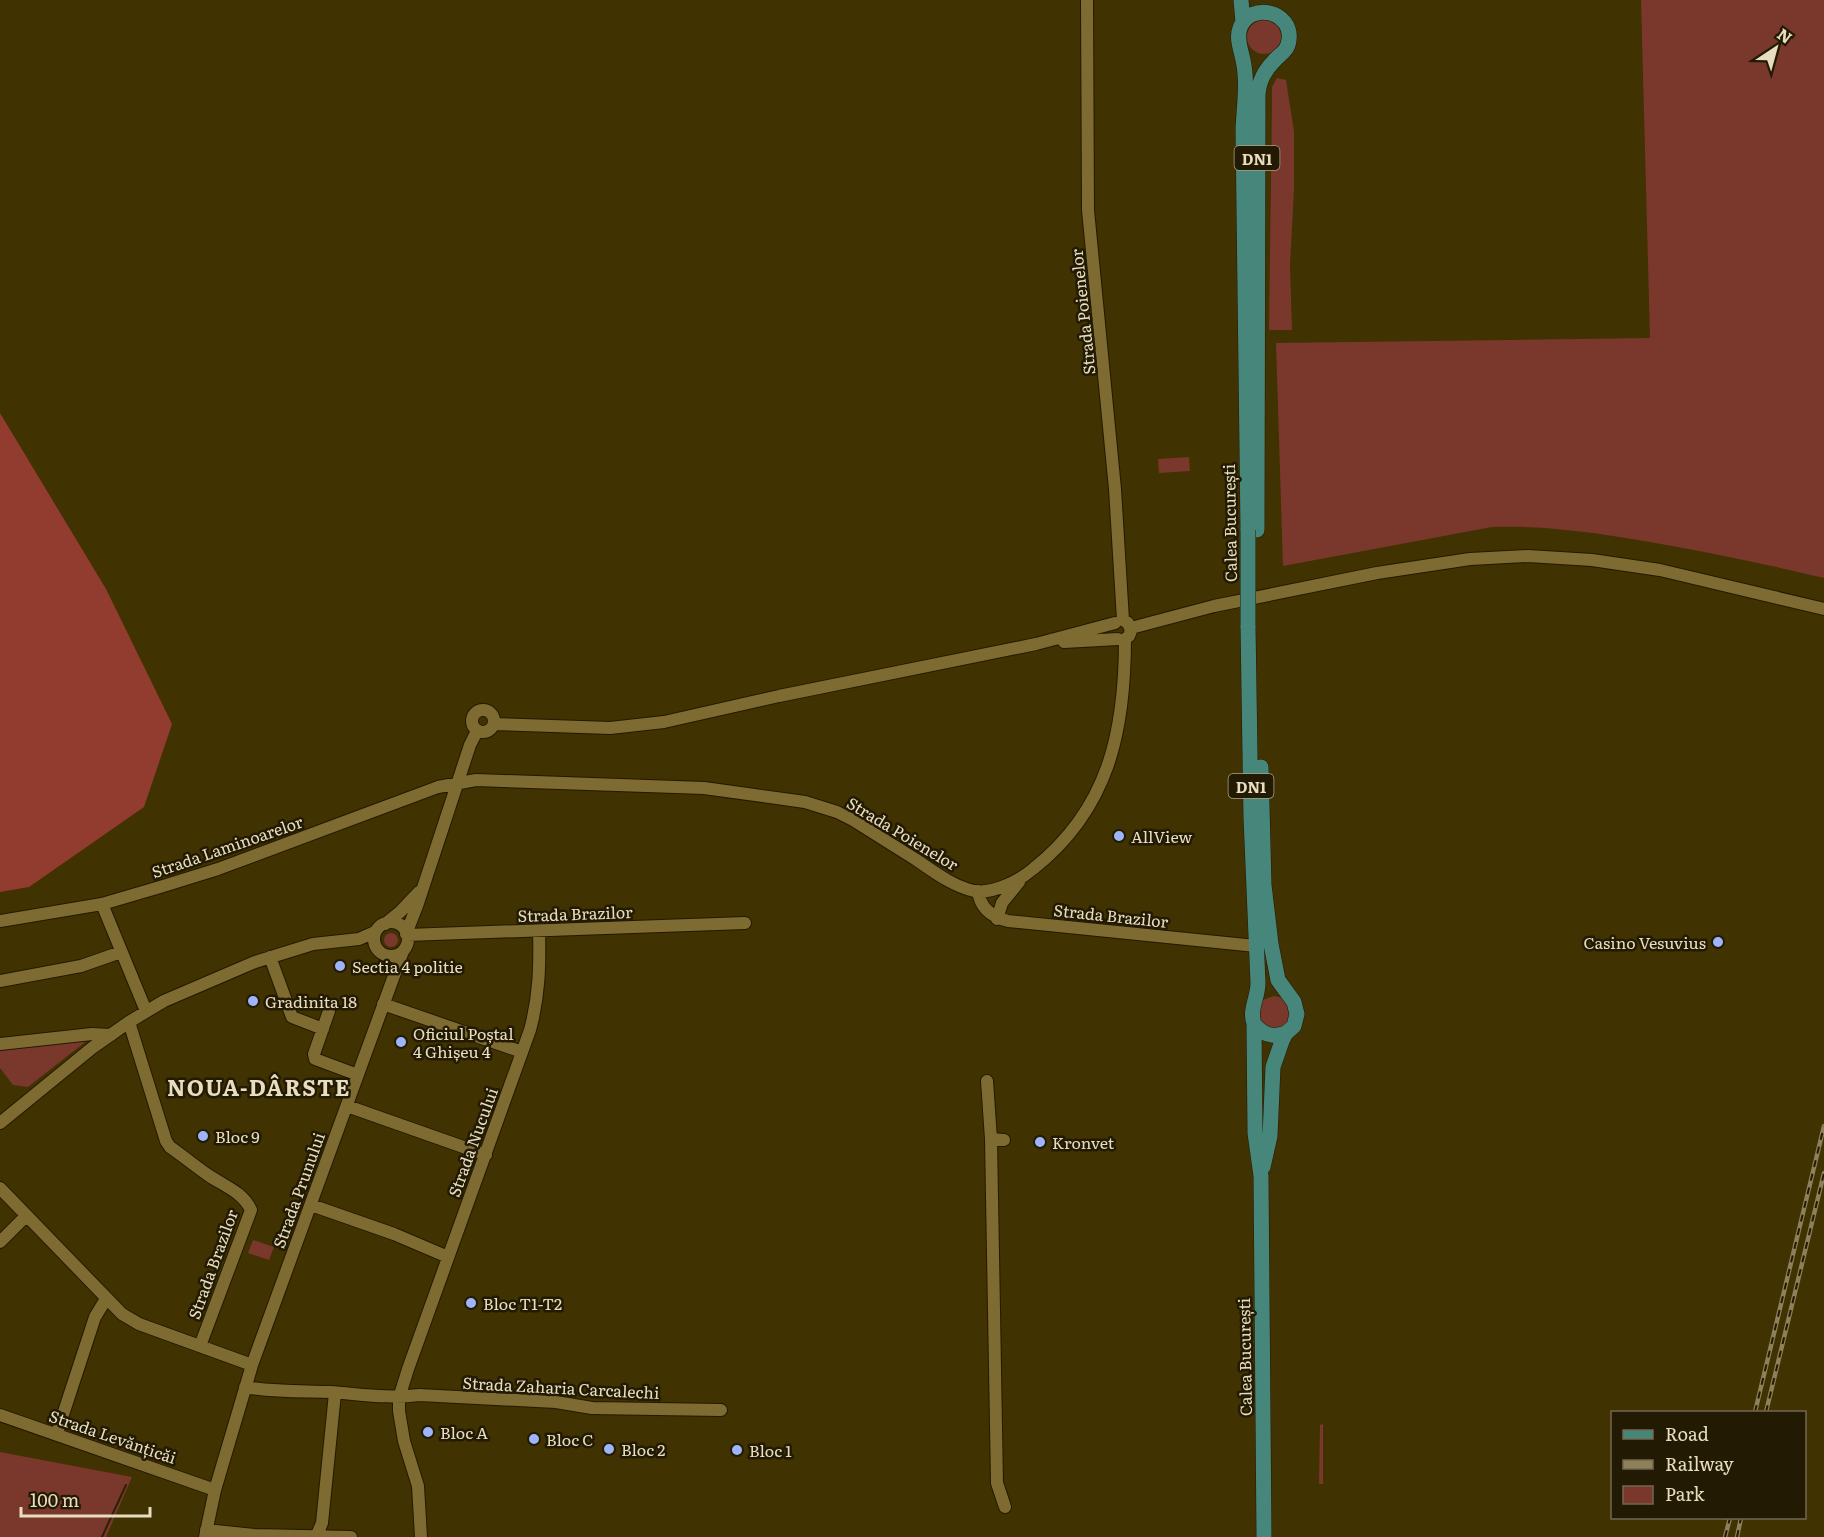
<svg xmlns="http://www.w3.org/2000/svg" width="1824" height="1537" font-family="Literata,serif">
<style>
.green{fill:#7a372c}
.forest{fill:#913c2f}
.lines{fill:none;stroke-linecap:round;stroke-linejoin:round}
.stream{stroke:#2b2103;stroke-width:2}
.minor-casing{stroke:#241a00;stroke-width:14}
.major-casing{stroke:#241a00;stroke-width:16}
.minor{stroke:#7e6b31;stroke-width:12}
.major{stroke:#47877b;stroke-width:15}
.rail-casing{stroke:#8e8159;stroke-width:4.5}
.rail{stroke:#221a03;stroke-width:2;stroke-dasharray:7;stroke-linecap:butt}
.major-bridge-casing{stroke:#241a00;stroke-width:16;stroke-linecap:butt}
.major-bridge{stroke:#47877b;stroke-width:15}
.poi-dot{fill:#9eb4fd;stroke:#221a03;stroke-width:2}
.labels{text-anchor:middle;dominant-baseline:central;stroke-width:5;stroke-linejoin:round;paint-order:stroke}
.shield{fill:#221a03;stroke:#ada287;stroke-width:1.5}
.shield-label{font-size:15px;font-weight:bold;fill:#e8ddc0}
.street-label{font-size:16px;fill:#e8ddc0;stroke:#221a03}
.poi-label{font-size:16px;fill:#e8ddc0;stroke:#221a03;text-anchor:start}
.district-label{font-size:22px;font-weight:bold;letter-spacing:1.5px;fill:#e8ddc0;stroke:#221a03}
</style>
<rect width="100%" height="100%" fill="#403201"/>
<path class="green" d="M1641,0H1824V578C1770,565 1716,554 1661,544C1605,534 1549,525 1492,527L1283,566L1276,343L1650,338Z
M1247 37a17 17 0 1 1 34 0a17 17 0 1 1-34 0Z
M1277,78L1286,80L1294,131V189L1290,265L1292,330H1269L1272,104V87Z
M1189,457L1190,471L1159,473L1158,459Z
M384 940a7 7 0 1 1 14 0a7 7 0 1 1-14 0Z
M1274,996C1289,998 1289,1006 1291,1019L1279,1030L1263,1027L1257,1011L1263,1000Z
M89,1039L28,1087L13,1085L0,1068V1050Z
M253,1240L274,1247L269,1260L248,1253Z
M1323,1424V1484H1319L1320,1425Z
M0,1452L132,1477L106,1537H0Z"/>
<path class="forest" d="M0,413L106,589L172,724L144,807L29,887L0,892Z"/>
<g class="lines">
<path class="stream" d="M102,1537L126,1485"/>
<g class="minor-casing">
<path id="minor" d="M1087,0L1088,210L1115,489L1123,620
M1131,628L1214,606L1377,573L1470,559L1528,556L1592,560L1660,570L1824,609
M1064,642L1118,639
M472 721a11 11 0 1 1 22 0a11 11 0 1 1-22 0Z
M494,724L610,728L664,722L779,696L1036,644L1115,623
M978,891C980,908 992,917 1008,921L1256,946
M102,904L146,1011
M997,919L1002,903L1019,882
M0,921L102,904L160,887L218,869L438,787L476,780L704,788L805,802L837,812L853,820C874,833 894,846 915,859C933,871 952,886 974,891C993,894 1019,881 1033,869C1109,809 1125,731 1125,639L1129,636L1131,631L1128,623L1123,620
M374 939a17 17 0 1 1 34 0a17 17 0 1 1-34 0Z
M385,924L400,912L419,892
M406,934L417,906L470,745L477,731
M407,935L745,923
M270,957L292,1017L323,1029
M0,981L81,966L121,952
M383,1004L522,1052
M329,1011L314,1054L315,1059L358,1075
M129,1022L166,1141L170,1147C183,1156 195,1166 208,1175C224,1186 243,1192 251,1210L200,1346
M0,1044L92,1034L111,1035
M987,1081L991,1139L997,1483L1005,1507
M347,1106L486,1155
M0,1123L92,1048L129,1022L164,1001L255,962L313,944L359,939L375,932
M991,1139L1004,1140
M0,1188L122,1314L139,1324L252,1365
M311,1205L394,1234L448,1257
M0,1242L26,1216
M245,1387C273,1392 301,1391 330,1392C360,1394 389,1399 419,1395L556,1402L592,1408L721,1410
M0,1415L215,1490
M57,1433L95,1317L106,1299
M206,1530L254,1535L351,1537
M205,1537L215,1490L252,1365L403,951
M316,1537L322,1523L335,1393
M421,1537L418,1486L404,1441L399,1411V1398L408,1369L530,1030C539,997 540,966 539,932"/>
</g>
<g class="major-casing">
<path id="major" d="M1241,0L1243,22
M1248,530L1243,129C1244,107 1248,82 1243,60C1241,50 1236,38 1240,28C1250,1 1293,11 1289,40C1288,51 1280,54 1274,61C1265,70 1259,82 1258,94L1257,530
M1248,626L1251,818L1258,983C1258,998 1249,1009 1254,1024L1255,1133L1261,1176L1264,1537
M1261,767L1264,885L1271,944L1278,980L1294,1002L1297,1014L1294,1026L1286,1033L1282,1041L1273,1067L1270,1136L1263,1167
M1254,1024C1263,1035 1273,1038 1286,1033"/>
</g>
<use href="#minor" class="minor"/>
<use href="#major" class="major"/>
<g class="rail-casing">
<path id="rail" d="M1755,1412L1824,1126
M1766,1412L1824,1173
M1725,1537L1730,1518
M1737,1537L1741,1518"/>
</g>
<use href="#rail" class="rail"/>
<g class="major-bridge-casing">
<path id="major-bridge" d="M1248,626V530"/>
</g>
<use href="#major-bridge" class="major-bridge"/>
</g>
<g class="poi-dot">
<circle cx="1119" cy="836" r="6"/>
<circle cx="1718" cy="942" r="6"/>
<circle cx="340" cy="966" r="6"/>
<circle cx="253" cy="1001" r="6"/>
<circle cx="401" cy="1042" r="6"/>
<circle cx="203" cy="1136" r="6"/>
<circle cx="1040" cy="1142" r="6"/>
<circle cx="471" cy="1303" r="6"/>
<circle cx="428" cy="1432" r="6"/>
<circle cx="534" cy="1439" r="6"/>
<circle cx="609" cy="1449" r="6"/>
<circle cx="737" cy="1450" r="6"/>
</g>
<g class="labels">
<g class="shield">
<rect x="1234.5" y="146" width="45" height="24" rx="4.5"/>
<rect x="1228.5" y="774" width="45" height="24" rx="4.5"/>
</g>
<g class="shield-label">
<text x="1257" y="158">DN1</text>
<text x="1251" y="786">DN1</text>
</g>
<g class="street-label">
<text transform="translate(1082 312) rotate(-96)">Strada Poienelor</text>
<text transform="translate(1229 523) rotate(-91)">Calea București</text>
<text transform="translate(903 833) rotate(31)">Strada Poienelor</text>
<text transform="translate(227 846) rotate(-19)">Strada Laminoarelor</text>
<text transform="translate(575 913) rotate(-2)">Strada Brazilor</text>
<text transform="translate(1111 915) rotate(6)">Strada Brazilor</text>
<text transform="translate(472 1142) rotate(-70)">Strada Nucului</text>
<text transform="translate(298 1190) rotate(-70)">Strada Prunului</text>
<text transform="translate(212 1264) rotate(-70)">Strada Brazilor</text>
<text transform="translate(1244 1357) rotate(-91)">Calea București</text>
<text transform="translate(561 1387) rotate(3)">Strada Zaharia Carcalechi</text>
<text transform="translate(113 1436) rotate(19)">Strada Levănțicăi</text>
</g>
<g class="poi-label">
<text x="1131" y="836">AllView</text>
<text x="1706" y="942" text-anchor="end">Casino Vesuvius</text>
<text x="352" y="966">Sectia 4 politie</text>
<text x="265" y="1001">Gradinita 18</text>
<text x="413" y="1033">Oficiul Poștal<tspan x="413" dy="18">4 Ghișeu 4</tspan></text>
<text x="215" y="1136">Bloc 9</text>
<text x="1052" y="1142">Kronvet</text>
<text x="483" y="1303">Bloc T1-T2</text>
<text x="440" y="1432">Bloc A</text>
<text x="546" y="1439">Bloc C</text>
<text x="621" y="1449">Bloc 2</text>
<text x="749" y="1450">Bloc 1</text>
</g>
<g class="district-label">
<text x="259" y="1086">NOUA-DÂRSTE</text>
</g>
</g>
<rect x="1611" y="1411" width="195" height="108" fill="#221a03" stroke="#71684f" stroke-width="1.5"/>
<rect x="1623" y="1430" width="30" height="9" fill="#47877b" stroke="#71684f" stroke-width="1.5"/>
<text x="1665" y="1441" font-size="18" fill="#e8ddc0">Road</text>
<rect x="1623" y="1460" width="30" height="9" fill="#8e8159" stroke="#71684f" stroke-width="1.5"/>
<text x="1665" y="1471" font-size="18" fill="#e8ddc0">Railway</text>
<rect x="1623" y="1486" width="30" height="18" fill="#7a372c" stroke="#71684f" stroke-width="1.5"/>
<text x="1665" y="1501" font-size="18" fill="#e8ddc0">Park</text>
<g transform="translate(1776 48) rotate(36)" stroke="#221a03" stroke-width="4.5" paint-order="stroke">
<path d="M0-4.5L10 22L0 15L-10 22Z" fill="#e8ddc0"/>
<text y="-9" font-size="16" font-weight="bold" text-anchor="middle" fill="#e8ddc0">N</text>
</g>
<path d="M21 1507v9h129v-9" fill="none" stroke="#e8ddc0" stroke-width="3"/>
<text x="30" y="1507" font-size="18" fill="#e8ddc0" stroke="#221a03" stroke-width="4.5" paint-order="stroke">100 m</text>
</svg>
